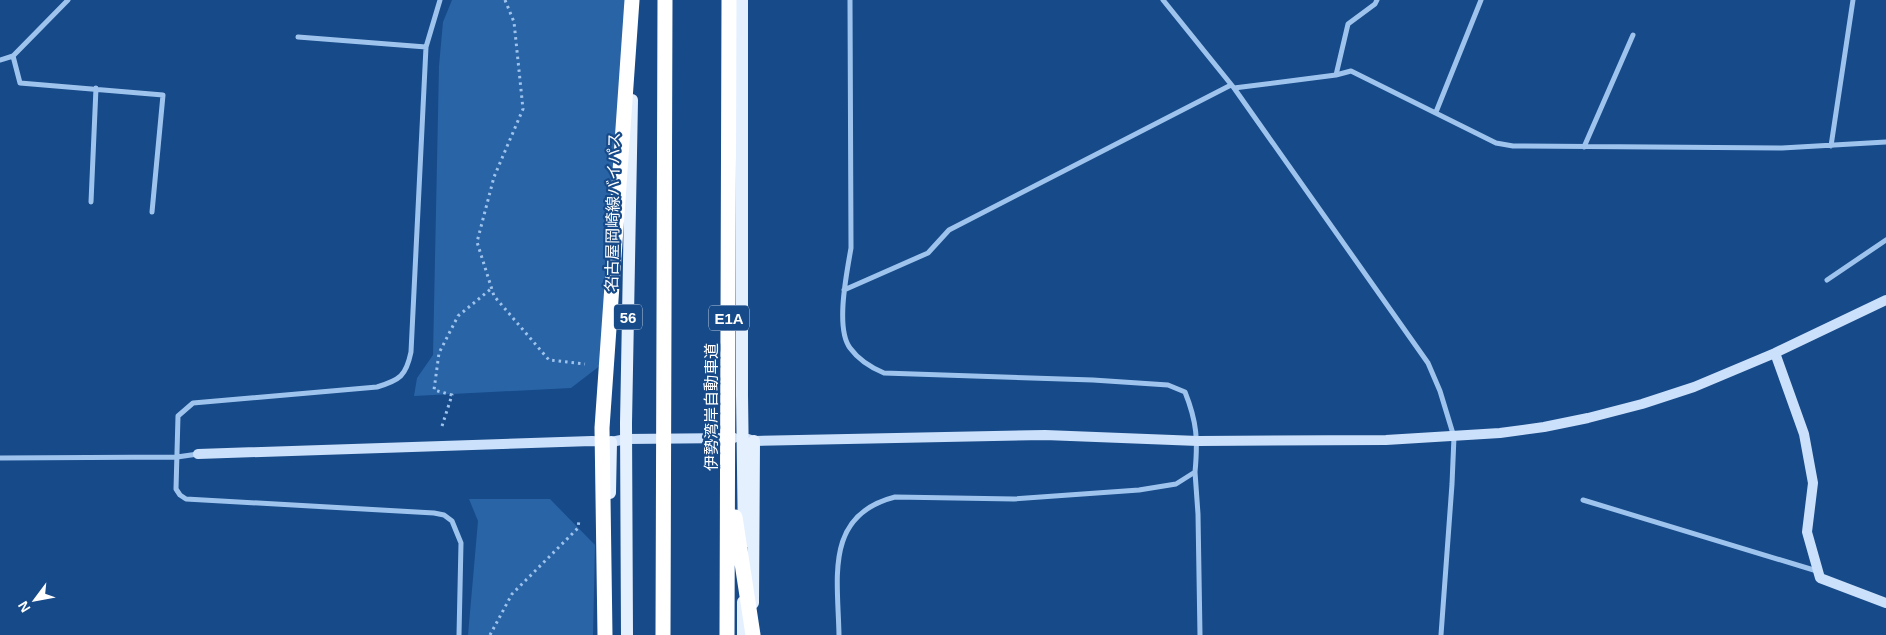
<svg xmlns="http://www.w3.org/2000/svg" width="1886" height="635" font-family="Helvetica,'Noto Sans JP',sans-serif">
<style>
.green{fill:#2964a7}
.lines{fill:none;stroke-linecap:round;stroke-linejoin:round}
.path{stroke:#9ec4ee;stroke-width:3;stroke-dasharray:2.5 4;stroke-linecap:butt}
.street{stroke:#9ec4ee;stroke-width:5}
.secondary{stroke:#cbe0fa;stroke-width:10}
.primary{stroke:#e5f0ff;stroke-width:12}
.highway-bridge{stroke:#fff;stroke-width:15}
.labels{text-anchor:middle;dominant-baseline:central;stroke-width:4.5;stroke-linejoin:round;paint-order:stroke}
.shield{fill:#174a89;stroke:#b9c9dc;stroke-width:1}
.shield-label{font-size:15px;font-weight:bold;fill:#fff}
.street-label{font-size:16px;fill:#fff;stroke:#174a89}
</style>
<rect width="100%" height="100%" fill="#174a89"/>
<path class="green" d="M452,0H632L614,355L571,388L414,396L417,378L433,355L439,66L443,22Z
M469,499H550L595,545L593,635H468L478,521Z"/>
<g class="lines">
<path class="path" d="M505,0L514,22L523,109L494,177L477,242L494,296L549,360L585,364
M442,426L452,395L434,390L439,353L458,316L492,288
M490,635L512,594L578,528L579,520"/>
<path class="street" d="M440,0L426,47L411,352C406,376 400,380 377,387L193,403L178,416L176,489L180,495L186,499L434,513L444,515L452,521L461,543L459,635
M1163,0L1234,88L1428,363L1440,391L1454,437L1452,484L1441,635
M298,37L426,47
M13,56L20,83L163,95L152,212
M0,60L13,56L68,0
M1336,75L1348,24L1375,4L1377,0
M1234,88L1336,75L1351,71L1496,143L1513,146L1782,148L1886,142
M1436,112L1481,0
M1831,146L1853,0
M1584,147L1633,35
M91,202L96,88
M1827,280L1886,240
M844,290L928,253L949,230L1231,85
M0,458L177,457L198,454
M1195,472L1198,514L1200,635
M1583,500L1817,571
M839,635C838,578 824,515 895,497L1014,499L1139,490L1176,484L1195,472C1198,440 1197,422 1185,392L1168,385L1093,380L884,373C872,368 858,359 850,348C835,328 847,272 851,248L850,0"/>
<path class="secondary" d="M1775,353L1804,434L1813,483L1807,532L1820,578L1886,603
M748,439L754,441L1045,435L1198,441L1386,440L1500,433L1544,427L1588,418L1642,404L1694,387L1775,353L1886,300
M198,454L592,441L611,442L626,439L734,438"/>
<path class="primary" d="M742,0V395L744,542
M610,493L611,442
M753,603L754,441
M627,635L626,423L632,100
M743,635V602"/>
<path class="highway-bridge" d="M735,517L753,635
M605,635L602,428L632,0
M663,635L665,0
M727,635L729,0"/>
</g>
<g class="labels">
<g class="shield">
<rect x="614" y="304.5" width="28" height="25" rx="4"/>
<rect x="709" y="305.5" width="40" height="25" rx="4"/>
</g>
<g class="shield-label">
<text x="628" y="317">56</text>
<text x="729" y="318">E1A</text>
</g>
<g class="street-label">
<text transform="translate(613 212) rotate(-89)">名古屋岡崎線バイパス</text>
<text transform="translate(711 407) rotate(-90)">伊勢湾岸自動車道</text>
</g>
</g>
<g transform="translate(35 600) rotate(238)" stroke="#174a89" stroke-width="4" paint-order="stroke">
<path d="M0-4L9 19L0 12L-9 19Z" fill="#ffffff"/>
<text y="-8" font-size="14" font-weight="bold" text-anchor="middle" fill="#ffffff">N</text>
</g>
</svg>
